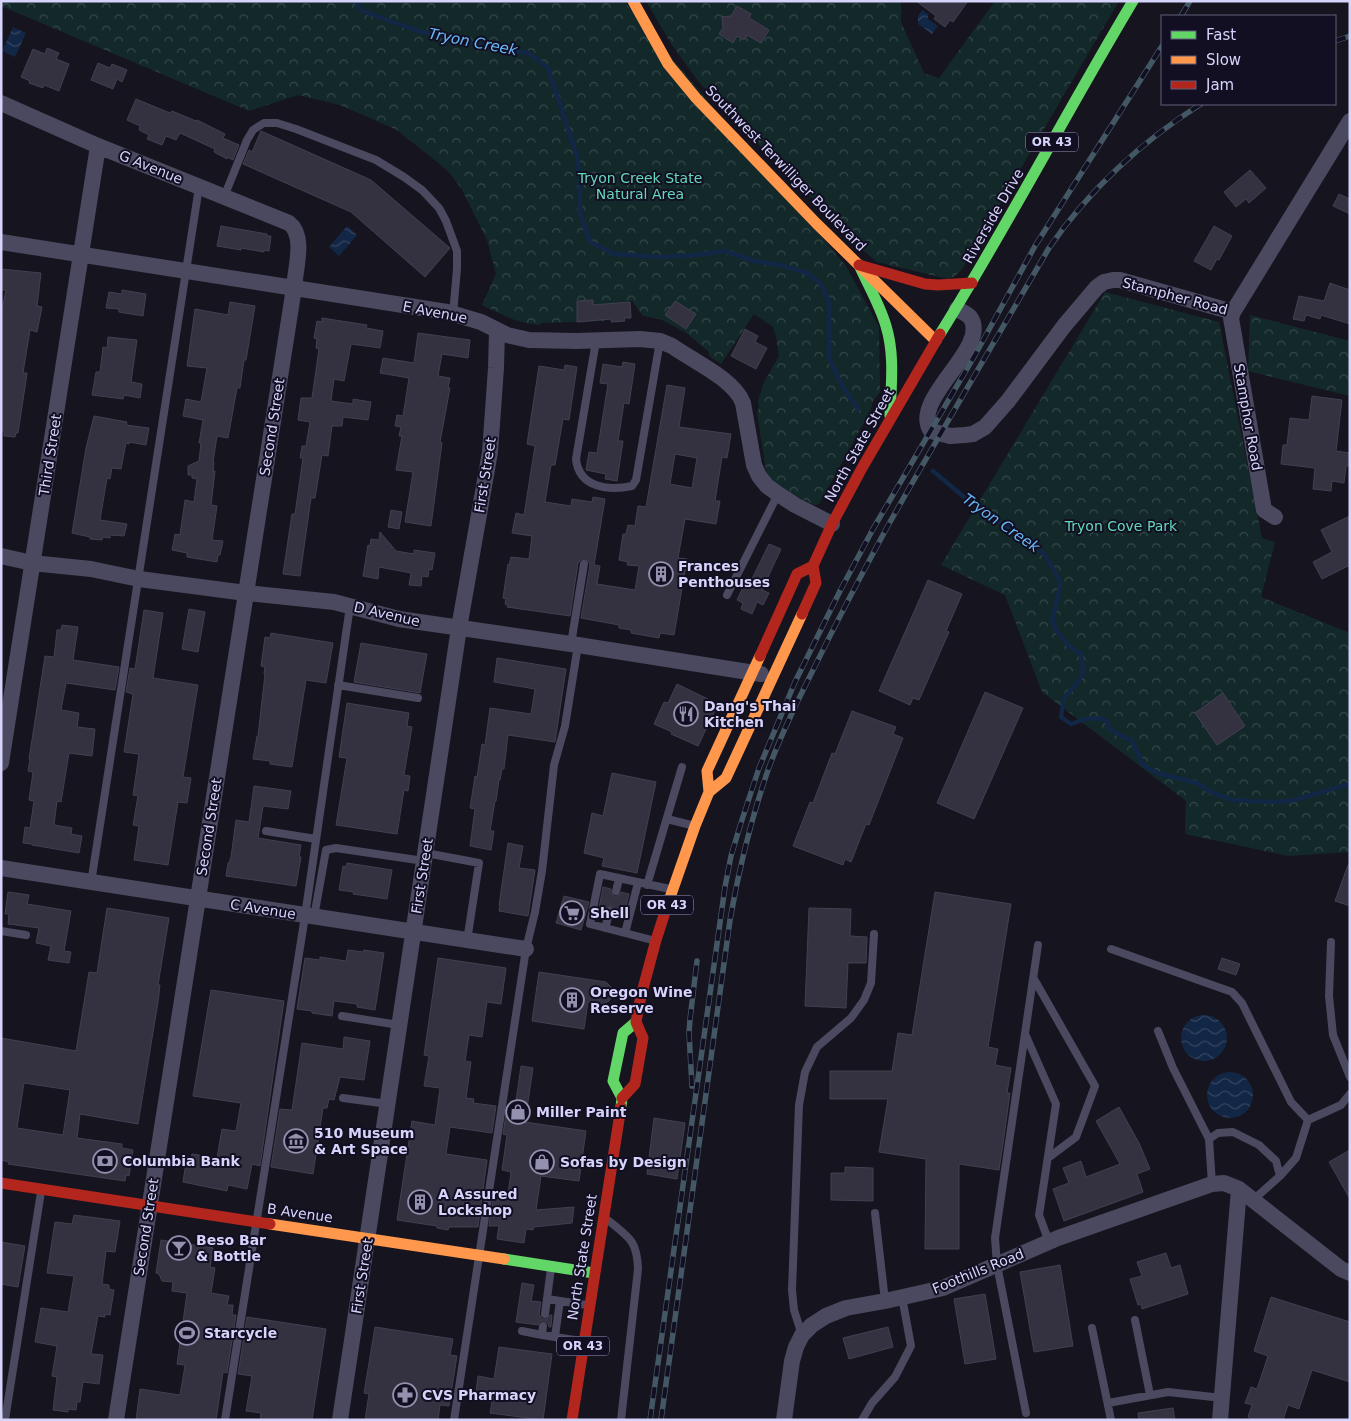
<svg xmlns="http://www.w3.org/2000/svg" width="1351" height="1421" font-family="'DejaVu Sans',sans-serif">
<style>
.forest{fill:url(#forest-crowns)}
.water{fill:url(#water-waves)}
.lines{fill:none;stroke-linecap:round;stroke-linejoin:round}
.stream{stroke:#122745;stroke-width:4.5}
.building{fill:#343241;stroke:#423f51;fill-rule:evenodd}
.lane{stroke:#4a495f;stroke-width:8}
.street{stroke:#4a495f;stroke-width:16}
.fast{stroke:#63d668;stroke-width:11}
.slow{stroke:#ff974d;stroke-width:11}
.jam{stroke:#b3261e;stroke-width:11}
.rail-casing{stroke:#445765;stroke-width:5.5}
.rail{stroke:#120f23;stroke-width:4;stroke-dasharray:11;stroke-linecap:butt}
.labels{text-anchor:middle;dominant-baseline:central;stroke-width:4;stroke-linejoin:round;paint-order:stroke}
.shield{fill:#120f23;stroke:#9c99bb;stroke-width:1}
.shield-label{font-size:12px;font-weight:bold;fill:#d7d4fc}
.street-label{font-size:14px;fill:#d7d4fc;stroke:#120f23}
.park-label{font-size:14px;fill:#64d8b8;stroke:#120f23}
.poi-label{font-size:14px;font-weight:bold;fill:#d7d4fc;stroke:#120f23;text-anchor:start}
.water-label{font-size:15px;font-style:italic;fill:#68b8f6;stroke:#120f23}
</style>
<defs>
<pattern id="forest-crowns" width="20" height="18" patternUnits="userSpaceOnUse" patternTransform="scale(1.25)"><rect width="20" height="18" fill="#132929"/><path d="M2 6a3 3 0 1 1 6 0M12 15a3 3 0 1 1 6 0" fill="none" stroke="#354749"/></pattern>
<pattern id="water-waves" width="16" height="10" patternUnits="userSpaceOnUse" patternTransform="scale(1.25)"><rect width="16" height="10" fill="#122745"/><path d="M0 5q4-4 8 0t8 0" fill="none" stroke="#344561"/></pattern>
</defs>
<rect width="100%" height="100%" fill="#16141e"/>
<path class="forest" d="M1,1H624L846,266L879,327L880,392L873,401L870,412L819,504L814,505C799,497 774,487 766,471L757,412L759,408L758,401L764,382L779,356L776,337L773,327L754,314L721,364L709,356V352L685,332L660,319L643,316L632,301L619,302L612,309L604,321L541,323L540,325C516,323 503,315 482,305L496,274L487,240L461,188L447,170L397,130L340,105L298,95L249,111L1,6Z
M646,1H901V22L924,73L939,78L995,1H1119L962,269L955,276L948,279L877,262L846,236L814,200L720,106L698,81L670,42Z
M1105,292L1219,322L1262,538L1275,542L1261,597L1350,633V852L1288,856L1185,834L1186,801L1042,692L1005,595L941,565Z
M1250,315L1350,341V396L1248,371Z"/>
<path class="water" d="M922,10L928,14V19L938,26L932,34L918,24V16Z
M13,27L26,33L15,57L2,51Z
M347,226L357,235L339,256L329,247Z
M1181 1038a23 23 0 1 1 46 0a23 23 0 1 1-46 0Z
M1207 1095a23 23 0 1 1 46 0a23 23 0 1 1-46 0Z"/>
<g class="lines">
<path class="stream" d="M356,1L362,11L418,31L484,46L529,53L548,68L577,156L580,182V213L590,242L614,254L660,257L696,255L725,251L754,261L780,265L807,273L821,284L829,302V358L841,384L858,409
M933,471L964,497L982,507L999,522L1027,538L1045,555L1060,581L1059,592L1052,621L1056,630L1069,646L1081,654L1083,673L1078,682L1064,698L1061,717L1071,724C1084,719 1092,716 1106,720L1110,730L1131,740L1138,753L1142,764L1157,773L1197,783L1211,792L1232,800L1268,802L1290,801L1350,784"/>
</g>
<path class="building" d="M916,1H968L953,22L950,20L945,27L934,19L936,16Z
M737,6L751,14L749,18L769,30L761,43L747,35L744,40L737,36L733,43L719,34L723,28L722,17L731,16Z
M47,48L59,53L56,59L69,64L59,91L44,85L43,88L29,83L30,81L21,77L33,49L45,54Z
M98,63L110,68L112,64L127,70L122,82L117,79L113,89L91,80Z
M136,99L170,113L172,111L196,121L197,120L225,134L223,138L239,145L233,160L227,157V159L214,152L215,149L180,133L176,140L166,136L162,145L147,139L149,135L139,130L140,126L127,120Z
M261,131L371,180L450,248L425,277L351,212L243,164L249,150L252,152Z
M1250,170L1266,188L1249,203L1246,199L1236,207L1224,192Z
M1339,194L1350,199V214L1333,206Z
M221,226L267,234V236H271L269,251L264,250V252L241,248V250L217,246Z
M1214,226L1232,236L1219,260L1217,259L1211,270L1194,261Z
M1,269L41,273L37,306L42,307L37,332L30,330L23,373H27L25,387L18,433H16L15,437L4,436V431H1V314L6,290H1Z
M1330,283L1350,290V324L1321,315L1320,319L1306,315L1304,321L1293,319L1299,296L1324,301Z
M122,290L146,294L143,316L119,312V309L106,308L109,292L122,294Z
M593,300V305L630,302L631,318H624L625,321L611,322V319L577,322V301Z
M675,301L696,314L686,329L665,315Z
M230,302L255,306L246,360H244L240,388H237L228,438L217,436L213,462H214L213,471H215L211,505L217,506L212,540L223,541L220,555H218L217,562L187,557V553L172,550L175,534L180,535L185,500L194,502L197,479L192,478V475H188V466L199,461L201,443H199L203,420L183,416L186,399L201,402L207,368L187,366L195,309L228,315Z
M322,318L367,325L366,328L383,331L380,348L351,344L344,381L334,379L331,401L353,404V399L371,402L368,420L343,417L342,426H332L328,456L322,455L315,498H311L300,576L283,574L292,514H295L303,458H300L302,446H306L310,422L298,420L301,398H312L319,349L316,348L317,339L314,338L317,321L322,322Z
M745,329L758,336L755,342L767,348L756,369L731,356Z
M418,333L470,340L468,358L442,354L438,376L450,378L448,388H450L440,442L442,443L431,526L405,522L413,472L396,470L402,436H399L401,427L395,426L397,415L403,416L409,378L380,373L383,358L414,363Z
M108,337L137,340L131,382L142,384L140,398L124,395L123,399L92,395L96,372H100L103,347L107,348Z
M623,362L635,364L629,404L624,403L618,441H623L617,481L605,479L606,474L586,470L589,452L597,453L608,384L600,383L603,364L622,367Z
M565,365L577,367L569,420L563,419L555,465H551L545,502L571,506L572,499L592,502L593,497L605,499L594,565L600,566L597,584L635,590L639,566L627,565L628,562L619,560L623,534H626L628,525L635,526L638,506L646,507L667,385L685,388L679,427L731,434L727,458L722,457L715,501H720L716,524L685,519L678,558L687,559L674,635L660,633L659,638L631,633V630L619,628V625L581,618L590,565L589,562L585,559H582L578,563L570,616L507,607L508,605L505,604L506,599L503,598L508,564L509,565L511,557L529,559L532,536L512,533L516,513L524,515L535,446L527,444L539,366L564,370ZM675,454L697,458L692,488L670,484Z
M1312,396L1342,400L1336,451L1350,453V466H1346L1344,483L1332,481L1331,491L1313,489L1315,468L1281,464L1283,445H1287L1290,418L1309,420Z
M94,416L127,422L126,425L149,428L146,445L129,442V444L126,443L121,469L112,468L110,479L107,478L100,520L127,524L124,536L110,535V538L103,537L102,540L90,539V537L72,533L86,448Z
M391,510L402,512L399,529L388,527Z
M1350,516V565L1322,579L1313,562L1332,552L1321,530Z
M380,532L396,551L414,554V550L435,553L432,570L429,569L428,577L422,576L421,586L409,585L411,573L379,567L378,579L363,576L368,545L370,546L371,539L379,540Z
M769,544L781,549L762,590L769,593L763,605L757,602L752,614L741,609L743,603L737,600L747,579L751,581Z
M928,580L962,594L946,631L949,632L919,700L913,698L910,705L879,691Z
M189,609L205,612L198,652L182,649Z
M144,610L163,613L153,678L198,685L183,777L191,778L187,803L178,802L168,865L134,860L139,826L133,825L138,796L133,795L139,754L124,752L133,694L126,692L130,668L135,669Z
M62,625L78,627L73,660L119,667L115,690L66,683L61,710L79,713L77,727L95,729L92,756L69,753L61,802L57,801L54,825L72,828L71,834L82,836L79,853L32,845V844L23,843L25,827L30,828L34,801L29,800L33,772L28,771L30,759H29L45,656L54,657L57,630H61Z
M271,633L333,643L326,683L306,680L292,767L270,764V761L253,759L257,736H258L265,674H264L265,667L261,666L265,637L270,638Z
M361,643L427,654L420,693L354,682Z
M497,658L566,669L555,742L508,735L504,769H502L500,780H499L496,801H495L490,831H494L491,850L470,846L475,809L470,808L475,776L477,777L482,744L485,745L490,708L531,714L535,689L494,682Z
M677,684L718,704L698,746L671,734L672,732L654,724L664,702L668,703Z
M985,692L1023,708L974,819L937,803Z
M1223,693L1245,726L1217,745L1195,713Z
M347,703L409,713L407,726L412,727L404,775L410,776L408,791L404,790L397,834L336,825L347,758L339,757Z
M852,711L896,727L893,734L903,738L869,825L866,824L851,862L845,859L843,865L793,846L810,802L813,803L832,753L835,754Z
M612,773L656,782L637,873L602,866L604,858L584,853L592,813L603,816Z
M254,786L291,791L288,809L263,806L258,838L301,845L299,857H301L296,886L226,876L228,863H229L231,857L236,820L249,822Z
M508,843L523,846L519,868L535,870L528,916L499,911L500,905H499Z
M347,863L392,870L387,899L353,894L354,892L339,890L343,866L346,867Z
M1348,865H1350V906L1335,901Z
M603,887L611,889V893L614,896H618L621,892L629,894L624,915L615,912L614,908L611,906L607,907L605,910L599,908Z
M8,892L29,895L27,904L71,911L64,951L71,952L69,963L48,960L51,946L36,943L39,928L8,924L9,914H5Z
M935,892L1011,904L988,1047L998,1049L995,1065L1011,1068L1007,1093H1010L1003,1144L999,1170L959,1164V1249H925L926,1159L879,1152L888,1099H830V1071H892L898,1033L912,1035Z
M564,896L589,902L581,930L556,923Z
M107,908L169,918L158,985H160L158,1002L138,1124L80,1114L77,1138L122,1144V1148L133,1150L129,1176L126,1175L125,1181L8,1164L9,1162L1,1160V1038L76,1051L89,972L97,973ZM24,1083L70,1090L63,1135L17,1128Z
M809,908L851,909L850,936L867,937L866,963H848L846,1008L805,1006Z
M348,950L363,952L364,950L384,953L375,1010L357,1007V1004L334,1001L332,1016L312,1013V1011L297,1009L305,958L320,960V957L346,961Z
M438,958L506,968L501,1004L487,1002L482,1037L469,1035L465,1061L471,1062L466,1098L474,1099L473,1103L496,1106L492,1133L450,1127L446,1154L487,1160L478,1227H449L448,1230L437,1228V1226L397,1220L412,1121L435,1125L440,1088L424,1086L429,1056L424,1055Z
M1222,958L1240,964L1236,975L1218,969Z
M539,972L606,982L611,987V998L609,1001L603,1004L588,1002L584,1029L532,1021Z
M211,990L284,1001L260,1166L252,1164L247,1189L228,1185L227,1191L183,1182L186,1162L190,1163L192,1154L217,1158L222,1129L236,1131L241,1103L193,1096Z
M344,1037L370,1041L364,1080L340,1077L334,1100L329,1099L327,1108H323L313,1174L271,1167L280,1109L292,1110L302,1043L343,1049Z
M521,1066L533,1068L525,1122L586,1131L579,1181L541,1176L536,1210L574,1207L572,1223L534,1227L533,1230L526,1229L524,1243L497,1239L499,1226H489L493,1199L507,1201L511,1172L502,1170L507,1135L503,1134L507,1108H510L511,1101H516Z
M1119,1107L1139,1143L1150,1169L1137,1174L1143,1192L1064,1221L1053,1189L1069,1183L1063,1168L1081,1161L1086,1177L1120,1164L1096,1121Z
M654,1118L685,1123L677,1179L647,1174Z
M1350,1150V1199L1329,1162Z
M845,1167L873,1168V1201L831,1200V1173H845Z
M74,1215L120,1221L115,1252L106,1251L102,1284L109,1285V1289L114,1290L110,1315L105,1314V1317L98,1316L91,1354L103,1355L99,1384L83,1382L80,1402H77L76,1410L68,1409V1412L53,1410L57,1377L52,1376L57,1346L35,1342L41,1308L68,1312L74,1276L47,1273L55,1222L72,1224Z
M161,1240L213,1248L210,1267L215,1268L211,1293L229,1296L227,1305H233L232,1315H236L227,1373L223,1372L216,1420H136L140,1389L180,1395L183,1378L185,1365L177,1364L187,1293L172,1291L173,1282L162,1281L159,1274L156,1273Z
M1,1242L25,1246L18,1287L1,1284Z
M1166,1253L1171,1268L1180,1265L1188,1294L1142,1309L1141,1304L1138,1305L1130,1279L1142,1276L1137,1262Z
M1060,1265L1073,1346L1034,1352L1020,1272Z
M522,1283L534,1285L531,1301L541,1302L539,1314L542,1319H547L550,1315H552L551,1327H549L548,1323L544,1321H540L538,1325L516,1322Z
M985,1294L996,1359L965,1364L954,1299Z
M1271,1297L1350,1322V1382L1312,1370L1299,1409L1288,1405L1283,1420H1255L1248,1417L1252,1405L1245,1403L1251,1387L1257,1389L1268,1356L1254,1351Z
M247,1317L326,1329L312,1420H260L261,1413L246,1411L252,1376L238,1374Z
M375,1327L453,1339L450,1355L457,1356L449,1406L440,1405L438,1420H365L369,1394L364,1393Z
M888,1327L893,1347L849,1359L843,1338Z
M499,1347L552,1354L543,1420L490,1413L492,1402L475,1400L478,1376L494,1379Z
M1173,1408L1175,1420H1139L1138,1413Z"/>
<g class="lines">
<path class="lane" d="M224,197L247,140L253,130L264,123H277L296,129L376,160L404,177L422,190L439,208L446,221L457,251V269L453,314
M596,341L576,459C579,488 609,491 632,486L636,480L660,341
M727,595L778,494
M571,644L584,564
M338,685L418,698
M667,819L691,825
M266,831L316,839
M426,853L479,863L467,941
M91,883L199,187
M647,885L682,767
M616,891L619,879
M314,917L326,850L336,848L424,861
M605,928L610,911
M1,931L26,935
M625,933L638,883
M652,940L590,924L600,874L670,889
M1331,942L1329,996L1333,1035L1350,1077
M1111,949L1232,992L1242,1003L1291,1102L1308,1120
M1034,979L1095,1086L1076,1137L1048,1158
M342,1016L399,1025
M1158,1031L1173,1068L1209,1139
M1026,1036L1056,1104L1039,1215L1049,1242
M343,1098L388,1104
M1280,1176L1296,1158L1308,1120L1341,1105L1350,1094
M1212,1184L1209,1139L1218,1133L1233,1132L1259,1145L1276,1161L1280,1176L1253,1200
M875,1213L885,1301
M609,1221C630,1238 637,1241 638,1269L621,1420
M547,1299L587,1305
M545,1314L551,1268
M1135,1320L1150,1395
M543,1326L542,1335L581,1341
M1092,1328L1111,1420
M522,1331L542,1335
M802,1335L794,1310L792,1290L799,1105L805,1072L817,1047L851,1018L864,1000L871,983L874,934
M555,1336L560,1301
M1108,1403L1168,1392L1222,1398
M1026,1413L997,1265L995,1238L1038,945
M5,1420L41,1192
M225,1420L305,916L350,606
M454,1420L526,949L535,912L542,871L554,765L565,726L578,645
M862,1420L872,1403L895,1377L911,1346L902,1297"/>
<path class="street" d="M1,103L98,146L289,223C306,236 295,269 294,288L116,1420
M1,242L447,312L481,322L507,335L529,340L576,341L640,339L660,341L672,346C693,361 734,379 743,403L754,465L759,476L767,486L778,494L795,505L832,524
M957,309C961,311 967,314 970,317C992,347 909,399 931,431L950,436L965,435L973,434L985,427L1008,401L1064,326L1097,287L1104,282L1113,280H1120L1233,312L1350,121
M1233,312L1231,318L1264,510L1275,517
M1,556L32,563L91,569L139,579L246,593L334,602L399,619L578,645L761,674
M1,763L98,146
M1,868L526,949
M340,1420L459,628L490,452L496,368L497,331
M784,1420L792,1361L796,1347L802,1335L812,1325L826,1316L846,1308L885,1301L943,1288L1058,1238L1212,1184L1224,1183L1239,1189L1341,1269L1350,1273
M1220,1420L1239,1189"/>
<path class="fast" d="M859,265C868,285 880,305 886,326C895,355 891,386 890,416
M940,334C1008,225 1067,111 1133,1
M621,1107L622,1098L613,1081L623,1033L636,1022
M504,1259L594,1273"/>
<path class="slow" d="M633,1L668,64L696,98L816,223L936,341
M709,792L726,778L802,614
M666,909L695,826L709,792L707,771L760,656
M270,1224L504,1259"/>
<path class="jam" d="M859,265L925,284L938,285L972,283
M802,614L816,583L813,566L832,524L862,468L940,334
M760,656L797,574L813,566
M622,1098L635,1084L643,1038L636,1022L641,996L656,940L666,909
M1,1183L270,1224
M572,1420L621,1107"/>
<g class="rail-casing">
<path id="rail" d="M1181,16L1190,1
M1335,41L1350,36
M692,1086L689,1033L690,1019L697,961
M650,1420L725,887L731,856L740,826L759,768L795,682L840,591L873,529L975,355L1035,246L1162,46
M661,1420L730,920C739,869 751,819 768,770C782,732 800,696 818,660C841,613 865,568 890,522C942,430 996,339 1049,248C1088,191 1142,141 1201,104"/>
</g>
<use href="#rail" class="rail"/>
</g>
<defs>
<g id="building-ring" transform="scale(1.25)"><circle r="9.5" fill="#120f23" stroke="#9391ae" stroke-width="1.5"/><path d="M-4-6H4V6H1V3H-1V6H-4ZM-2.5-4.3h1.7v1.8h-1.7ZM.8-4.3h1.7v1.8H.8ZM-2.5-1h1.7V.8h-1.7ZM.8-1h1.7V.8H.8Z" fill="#9391ae"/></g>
<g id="restaurant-ring" transform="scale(1.25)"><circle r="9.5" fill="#120f23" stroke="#9391ae" stroke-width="1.5"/><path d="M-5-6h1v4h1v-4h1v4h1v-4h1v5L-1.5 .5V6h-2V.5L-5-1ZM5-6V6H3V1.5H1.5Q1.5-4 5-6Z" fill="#9391ae"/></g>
<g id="supermarket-ring" transform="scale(1.25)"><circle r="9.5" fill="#120f23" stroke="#9391ae" stroke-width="1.5"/><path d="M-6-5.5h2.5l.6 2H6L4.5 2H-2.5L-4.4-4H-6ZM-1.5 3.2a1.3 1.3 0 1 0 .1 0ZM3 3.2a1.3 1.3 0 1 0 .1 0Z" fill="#9391ae"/></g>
<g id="shop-ring" transform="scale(1.25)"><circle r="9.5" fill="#120f23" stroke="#9391ae" stroke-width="1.5"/><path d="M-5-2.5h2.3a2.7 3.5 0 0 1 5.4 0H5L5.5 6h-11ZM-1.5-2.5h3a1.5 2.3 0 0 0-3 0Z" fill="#9391ae"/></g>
<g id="museum-ring" transform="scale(1.25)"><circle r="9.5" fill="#120f23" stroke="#9391ae" stroke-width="1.5"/><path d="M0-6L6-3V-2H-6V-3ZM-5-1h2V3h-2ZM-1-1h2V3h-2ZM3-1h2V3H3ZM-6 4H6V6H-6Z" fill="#9391ae"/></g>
<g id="bank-ring" transform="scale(1.25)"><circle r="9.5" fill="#120f23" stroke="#9391ae" stroke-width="1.5"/><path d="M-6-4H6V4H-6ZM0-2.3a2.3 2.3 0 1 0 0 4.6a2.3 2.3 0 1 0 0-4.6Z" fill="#9391ae"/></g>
<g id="bar-ring" transform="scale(1.25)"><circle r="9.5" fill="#120f23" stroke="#9391ae" stroke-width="1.5"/><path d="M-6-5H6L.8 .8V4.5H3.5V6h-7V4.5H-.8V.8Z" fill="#9391ae"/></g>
<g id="stadium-ring" transform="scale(1.25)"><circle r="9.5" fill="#120f23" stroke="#9391ae" stroke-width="1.5"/><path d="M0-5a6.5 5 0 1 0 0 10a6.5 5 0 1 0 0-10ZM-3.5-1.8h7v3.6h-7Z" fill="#9391ae"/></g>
<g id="pharmacy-ring" transform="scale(1.25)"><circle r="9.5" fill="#120f23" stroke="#9391ae" stroke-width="1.5"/><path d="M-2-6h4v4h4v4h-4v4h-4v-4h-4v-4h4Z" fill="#9391ae"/></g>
</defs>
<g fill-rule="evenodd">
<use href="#building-ring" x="661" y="574"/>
<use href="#restaurant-ring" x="686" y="714"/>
<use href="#supermarket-ring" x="572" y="913"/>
<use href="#building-ring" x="572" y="1000"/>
<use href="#shop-ring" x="518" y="1112"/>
<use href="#museum-ring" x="296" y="1141"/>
<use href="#bank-ring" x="105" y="1161"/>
<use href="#shop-ring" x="542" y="1162"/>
<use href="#building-ring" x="420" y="1202"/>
<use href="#bar-ring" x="179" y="1248"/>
<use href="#stadium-ring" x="187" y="1333"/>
<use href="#pharmacy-ring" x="405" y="1395"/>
</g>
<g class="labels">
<g class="shield">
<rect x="1026" y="132.5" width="52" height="19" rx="4"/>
<rect x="641" y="895.5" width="52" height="19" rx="4"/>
<rect x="557" y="1336.5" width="52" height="19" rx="4"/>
</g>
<g class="shield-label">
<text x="1052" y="142">OR 43</text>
<text x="667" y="905">OR 43</text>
<text x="583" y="1346">OR 43</text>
</g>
<g class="street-label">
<text transform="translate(151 167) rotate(22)">G Avenue</text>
<text transform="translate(786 168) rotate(46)">Southwest Terwilliger Boulevard</text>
<text transform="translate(993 216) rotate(-60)">Riverside Drive</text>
<text transform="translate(1175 296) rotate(15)">Stampher Road</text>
<text transform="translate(435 312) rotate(11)">E Avenue</text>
<text transform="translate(1248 417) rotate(80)">Stamphor Road</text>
<text transform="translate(272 427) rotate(-81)">Second Street</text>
<text transform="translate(859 445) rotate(-61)">North State Street</text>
<text transform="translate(50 455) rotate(-81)">Third Street</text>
<text transform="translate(485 475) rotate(-81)">First Street</text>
<text transform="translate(387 614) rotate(13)">D Avenue</text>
<text transform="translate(209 827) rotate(-81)">Second Street</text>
<text transform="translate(422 876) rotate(-81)">First Street</text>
<text transform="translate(263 909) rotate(9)">C Avenue</text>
<text transform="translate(300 1213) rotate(8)">B Avenue</text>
<text transform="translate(146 1227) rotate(-81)">Second Street</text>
<text transform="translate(582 1257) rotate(-81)">North State Street</text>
<text transform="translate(978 1271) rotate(-22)">Foothills Road</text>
<text transform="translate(362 1276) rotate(-81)">First Street</text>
</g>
<g class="park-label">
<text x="640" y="178">Tryon Creek State<tspan x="640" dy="16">Natural Area</tspan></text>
<text x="1121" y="526">Tryon Cove Park</text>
</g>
<g class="poi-label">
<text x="678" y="566">Frances<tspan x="678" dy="16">Penthouses</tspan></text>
<text x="704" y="706">Dang's Thai<tspan x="704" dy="16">Kitchen</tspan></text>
<text x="590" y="913">Shell</text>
<text x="590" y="992">Oregon Wine<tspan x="590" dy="16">Reserve</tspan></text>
<text x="536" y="1112">Miller Paint</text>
<text x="314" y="1133">510 Museum<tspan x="314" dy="16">&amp; Art Space</tspan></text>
<text x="122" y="1161">Columbia Bank</text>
<text x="560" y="1162">Sofas by Design</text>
<text x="438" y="1194">A Assured<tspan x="438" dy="16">Lockshop</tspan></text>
<text x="196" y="1240">Beso Bar<tspan x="196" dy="16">&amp; Bottle</tspan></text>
<text x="204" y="1333">Starcycle</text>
<text x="422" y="1395">CVS Pharmacy</text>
</g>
<g class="water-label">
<text transform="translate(473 42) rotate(11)">Tryon Creek</text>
<text transform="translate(1001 523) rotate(35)">Tryon Creek</text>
</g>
</g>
<rect width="1351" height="1421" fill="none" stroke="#d7d4fc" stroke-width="5"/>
<rect x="1161" y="15" width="175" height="90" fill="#120f23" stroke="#615e7a"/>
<rect x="1171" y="31" width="25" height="8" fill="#63d668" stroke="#615e7a"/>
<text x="1206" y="40" font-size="15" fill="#d7d4fc">Fast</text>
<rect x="1171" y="56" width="25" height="8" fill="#ff974d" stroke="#615e7a"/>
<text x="1206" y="65" font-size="15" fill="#d7d4fc">Slow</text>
<rect x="1171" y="81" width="25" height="8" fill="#b3261e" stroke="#615e7a"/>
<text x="1206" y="90" font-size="15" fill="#d7d4fc">Jam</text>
</svg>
